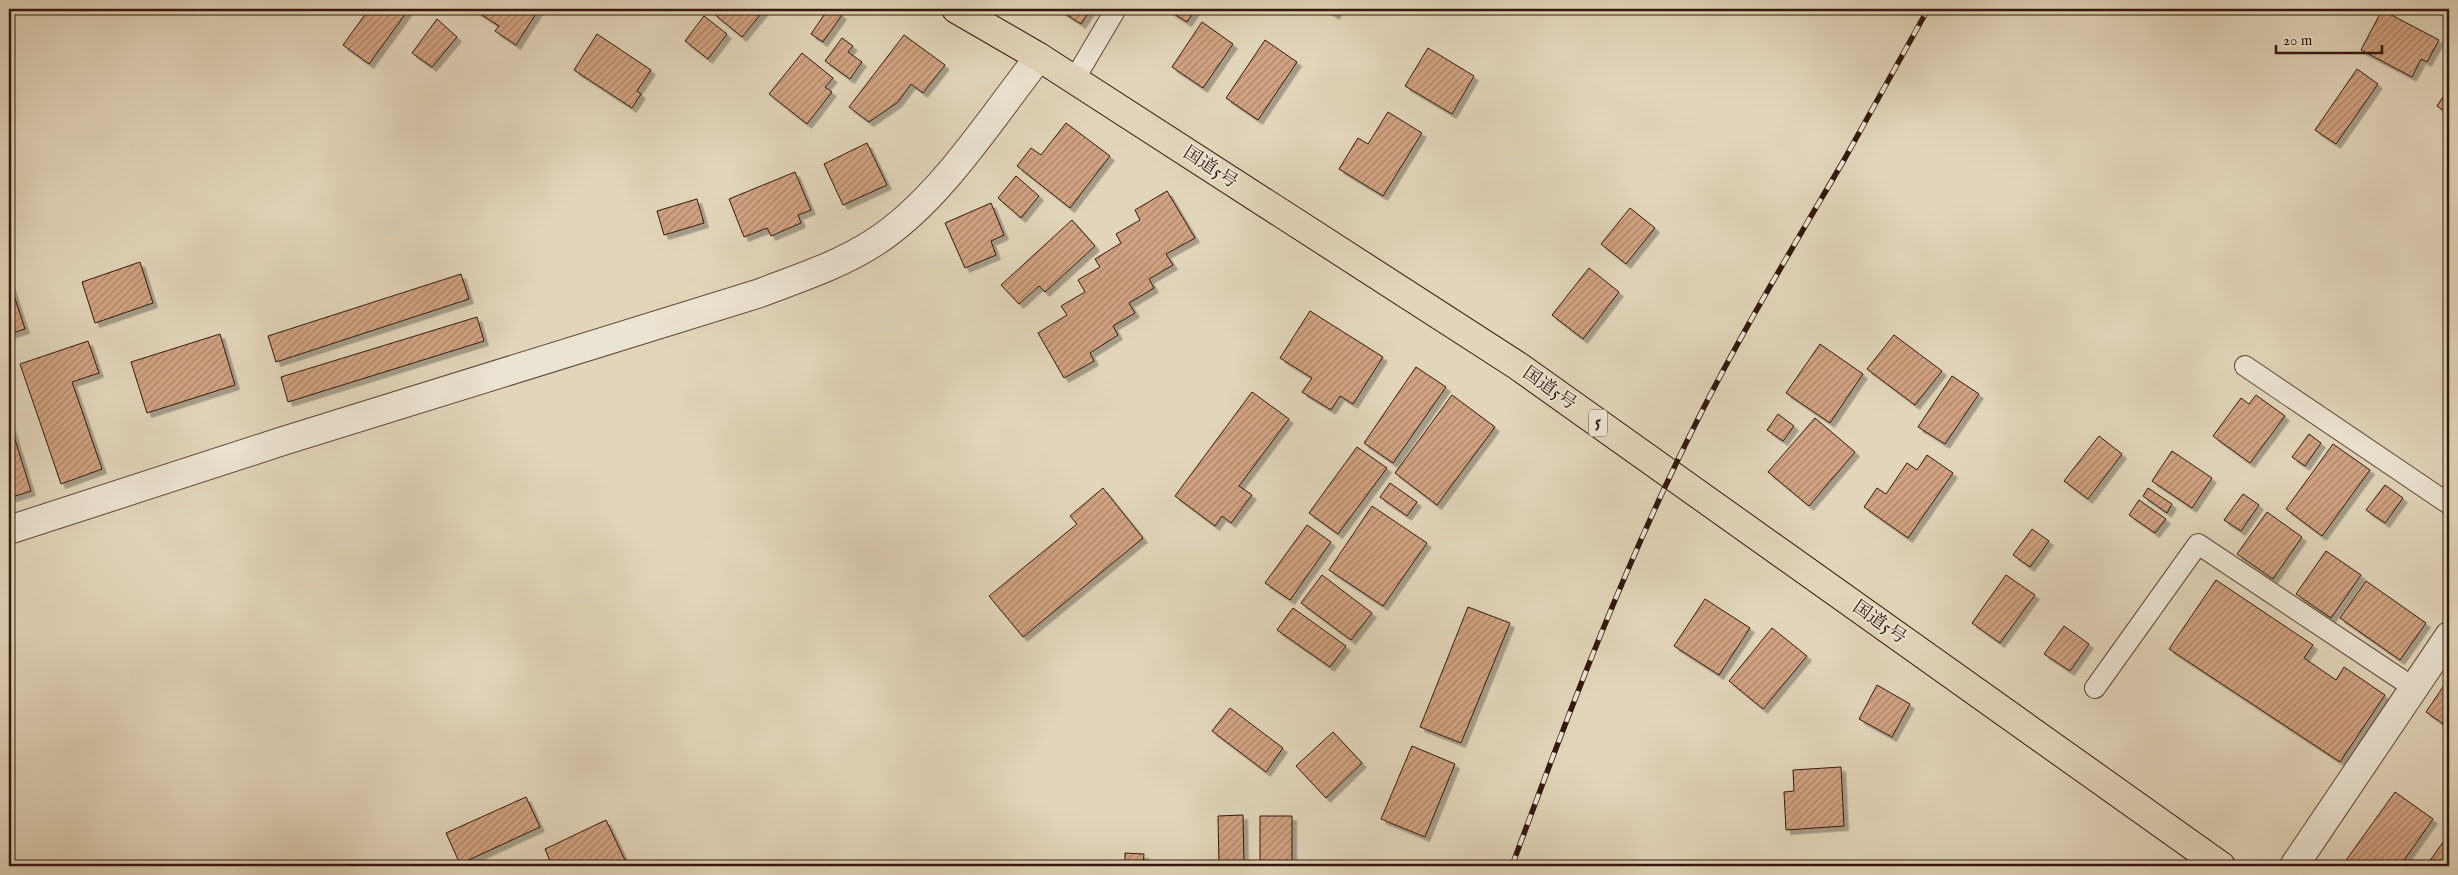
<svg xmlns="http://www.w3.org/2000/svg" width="2458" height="875" font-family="'IM FELL English','Noto Serif JP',serif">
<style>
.building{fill:url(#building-hatch);stroke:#32180c;filter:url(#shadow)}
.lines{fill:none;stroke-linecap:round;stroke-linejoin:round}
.service-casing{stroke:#5e4738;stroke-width:22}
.minor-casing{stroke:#5e4738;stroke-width:30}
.trunk-casing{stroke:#32180c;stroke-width:30}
.service{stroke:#ece4d2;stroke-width:20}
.minor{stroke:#ece4d2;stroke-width:28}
.trunk{stroke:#e2d5ba;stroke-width:28}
.rail-casing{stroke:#32180c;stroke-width:5.5}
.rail{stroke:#ece4d2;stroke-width:4;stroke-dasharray:11;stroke-linecap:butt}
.labels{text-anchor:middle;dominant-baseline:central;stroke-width:4;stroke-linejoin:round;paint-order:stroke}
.shield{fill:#ece4d2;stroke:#6a5547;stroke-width:1}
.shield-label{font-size:16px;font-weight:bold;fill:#32180c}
.street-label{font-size:18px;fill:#32180c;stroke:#ece4d2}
</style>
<defs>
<pattern id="building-hatch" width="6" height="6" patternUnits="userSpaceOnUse" patternTransform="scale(1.25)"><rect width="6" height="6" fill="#d1a382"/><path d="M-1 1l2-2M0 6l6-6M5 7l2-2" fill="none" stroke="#aa8469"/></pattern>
<filter id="shadow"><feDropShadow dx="4.5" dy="4.5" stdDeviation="0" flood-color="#0004"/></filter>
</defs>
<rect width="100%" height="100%" fill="#e2d5ba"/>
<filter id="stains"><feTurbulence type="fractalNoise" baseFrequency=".004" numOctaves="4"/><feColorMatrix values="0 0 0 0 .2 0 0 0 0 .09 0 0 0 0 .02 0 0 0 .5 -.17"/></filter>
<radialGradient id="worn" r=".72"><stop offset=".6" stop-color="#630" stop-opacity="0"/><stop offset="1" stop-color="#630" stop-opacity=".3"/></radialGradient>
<path class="building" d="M369,9H409L369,64L343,45Z
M477,9H539L516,45L495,31L499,26L476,11Z
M718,9H765L742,37L714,14Z
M828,9H834L842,15L823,42L811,34Z
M1058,9H1091L1081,24Z
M1166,9H1196L1187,22Z
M1325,9H1338L1335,15Z
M2382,10L2439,40L2427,62L2421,59L2412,77L2361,50Z
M704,16L727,34L708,59L685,41Z
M437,19L457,37L432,67L412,53Z
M1202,22L1233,44L1203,88L1172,67Z
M597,34L651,70L637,91L641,94L632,108L574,70Z
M904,35L945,65L923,93L911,84L898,102L869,122L849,107Z
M842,38L853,46L848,52L862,62L850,79L825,61Z
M1265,40L1297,62L1258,120L1226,98Z
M1428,48L1474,76L1452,114L1405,86Z
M802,53L833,78L825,87L832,92L807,124L769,94Z
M2357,69L2378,84L2336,144L2315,130Z
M2449,88V115L2437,106Z
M1388,112L1422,133L1383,196L1339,169L1358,138L1368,144Z
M1066,123L1110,156L1070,208L1017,166L1031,148L1041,155Z
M867,143L887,185L843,205L824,164Z
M795,172L811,210L798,215L801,223L771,236L767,228L744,237L729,199Z
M1016,176L1039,196L1021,218L998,198Z
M1167,191L1195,238L1166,254L1173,265L1149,279L1154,288L1129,303L1135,313L1113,326L1118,335L1090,353L1094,361L1064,378L1038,333L1067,315L1061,306L1085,292L1078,280L1100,267L1095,259L1121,243L1116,234L1140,220L1135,210Z
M697,199L704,223L664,235L657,211Z
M991,203L1004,235L991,241L996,255L965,268L945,223Z
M1630,208L1655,228L1626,264L1601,244Z
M1072,220L1095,246L1045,292L1039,286L1019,304L1001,285Z
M140,262L153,303L95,323L82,282Z
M1589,268L1619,292L1583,339L1552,315Z
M461,274L469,299L276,362L268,336Z
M9,280L25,329L9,334Z
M1310,311L1383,357L1353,404L1340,396L1331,410L1302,392L1312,378L1280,358Z
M477,317L484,341L288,402L281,377Z
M220,334L235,385L147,413L131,362Z
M1894,335L1942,371L1915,405L1867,369Z
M88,341L99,373L72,382L102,469L61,484L20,364Z
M1820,344L1863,374L1830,423L1786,393Z
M1416,367L1446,387L1393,463L1364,443Z
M1952,376L1979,394L1945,444L1918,427Z
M1252,392L1289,419L1239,486L1252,495L1231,523L1222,516L1215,526L1175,496Z
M1452,395L1495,427L1437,505L1395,473Z
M2256,395L2285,416L2250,463L2213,436L2241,398L2249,404Z
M1778,414L1794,426L1783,441L1767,430Z
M1815,418L1855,452L1809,506L1768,472Z
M9,420L31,491L9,498Z
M2309,434L2321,443L2305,466L2292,457Z
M2099,436L2122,454L2088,499L2064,481Z
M2333,444L2370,470L2322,536L2286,509Z
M1357,447L1387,468L1338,534L1309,513Z
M2172,451L2212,478L2192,508L2152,481Z
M1927,455L1953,473L1908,538L1864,507L1877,488L1886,494L1907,463L1917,470Z
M1390,483L1417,502L1407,516L1380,497Z
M2385,485L2403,498L2385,523L2366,510Z
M1103,488L1143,538L1023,637L989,596L1077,524L1070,516Z
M2148,488L2172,504L2167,513L2143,496Z
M2243,494L2259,505L2241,531L2224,520Z
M2139,500L2166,519L2155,533L2129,515Z
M1372,506L1427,543L1383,606L1329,570Z
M2267,512L2302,537L2273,579L2237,554Z
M1307,525L1331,542L1290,600L1265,583Z
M2032,529L2049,541L2030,567L2013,555Z
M2326,551L2361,575L2331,618L2296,594Z
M1322,575L1372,613L1351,640L1301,603Z
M2006,575L2035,595L2000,643L1972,623Z
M2216,580L2313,645L2304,658L2336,680L2344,667L2385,695L2340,762L2169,649Z
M2366,581L2426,623L2400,660L2340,618Z
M1705,599L1750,628L1719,675L1674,646Z
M1468,607L1510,623L1461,743L1420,727Z
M1293,608L1346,646L1330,667L1277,630Z
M2064,626L2089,644L2070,671L2044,654Z
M1772,628L1807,656L1763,709L1729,681Z
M2449,678V728L2426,712Z
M1877,685L1910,704L1892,737L1859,719Z
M1230,708L1283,748L1266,772L1212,731Z
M1333,732L1362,763L1326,798L1296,766Z
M1412,746L1455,764L1425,837L1381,819Z
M1841,767L1844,826L1786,830L1784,792L1794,791L1793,770Z
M2395,792L2433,819L2400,866H2349L2344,863Z
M526,797L540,827L460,864L446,833Z
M1243,815L1244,866H1219L1218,816Z
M1260,816H1292V866H1260Z
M606,820L625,860L611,866H552L545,849Z
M2449,834V866H2426Z
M1125,853L1144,854L1143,866H1125Z"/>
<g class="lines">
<g class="service-casing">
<path id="service" d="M1074,80L1116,9
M2245,366L2449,504
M2095,688L2198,544L2414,688"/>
</g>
<g class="minor-casing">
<path id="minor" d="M9,530L283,441L760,293C799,278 840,265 875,242C940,200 991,118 1039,57
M2294,866L2449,636"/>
</g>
<g class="trunk-casing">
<path id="trunk" d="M956,9L1039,57L1518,366L2221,866"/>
</g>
<use href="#service" class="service"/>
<use href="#minor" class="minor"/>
<use href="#trunk" class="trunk"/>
<g class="rail-casing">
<path id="rail" d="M1512,866C1567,717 1624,566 1696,423C1741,333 1793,247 1844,160C1872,110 1900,59 1928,9"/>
</g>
<use href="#rail" class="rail"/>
</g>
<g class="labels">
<rect class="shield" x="1589" y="409.5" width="18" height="27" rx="4"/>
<g class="shield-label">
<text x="1598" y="423">5</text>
</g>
<g class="street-label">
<text transform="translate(1210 168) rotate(33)">国道5号</text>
<text transform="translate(1549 389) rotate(35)">国道5号</text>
<text transform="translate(1879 623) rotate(35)">国道5号</text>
</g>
</g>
<rect width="2458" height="875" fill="none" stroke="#e2d5ba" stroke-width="30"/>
<rect x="10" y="10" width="2438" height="855" fill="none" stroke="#32180c" stroke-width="2.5"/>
<rect x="15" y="15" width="2428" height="845" fill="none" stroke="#32180c"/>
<path d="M2276 45v8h106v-8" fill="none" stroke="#32180c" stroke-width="2.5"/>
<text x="2283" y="45" font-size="15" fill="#32180c" stroke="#ece4d2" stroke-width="4" paint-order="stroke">20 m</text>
<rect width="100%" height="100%" filter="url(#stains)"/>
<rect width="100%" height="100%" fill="url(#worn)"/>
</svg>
